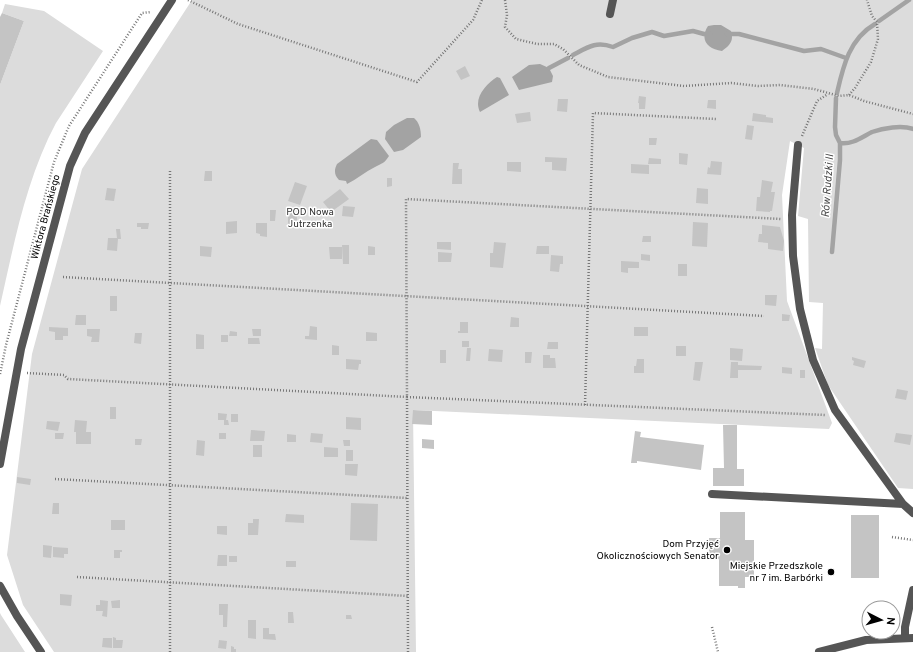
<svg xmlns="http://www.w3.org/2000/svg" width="913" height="652" font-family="Overpass,sans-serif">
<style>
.green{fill:#dcdcdc}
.water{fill:#a3a3a3}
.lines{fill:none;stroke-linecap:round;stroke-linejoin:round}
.stream{stroke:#a3a3a3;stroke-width:4.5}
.building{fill:#c4c4c4}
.path{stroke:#777;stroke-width:2.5;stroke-dasharray:1 2;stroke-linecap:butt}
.service{stroke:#555;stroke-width:8}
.minor{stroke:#555;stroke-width:8}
.tertiary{stroke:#555;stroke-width:8}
.poi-dot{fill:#000;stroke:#fff;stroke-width:1.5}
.labels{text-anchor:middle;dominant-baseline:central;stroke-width:3;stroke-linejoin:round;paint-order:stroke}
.park-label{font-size:10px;fill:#333;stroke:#fff}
.street-label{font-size:10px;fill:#000;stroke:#fff}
.poi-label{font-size:10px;fill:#000;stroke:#fff;text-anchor:end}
.water-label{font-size:11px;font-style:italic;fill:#444;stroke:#fff}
</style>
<rect width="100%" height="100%" fill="#fff"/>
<path class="green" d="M192,0H913V489L898,488L828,385L815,348L822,349L823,303L809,302L808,219L798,216L804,148L790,141L782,195L787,301L832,423L829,429L413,410L416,652H54L23,605L7,555L32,354L82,169Z
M5,4L44,11L103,51L56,123C26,179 14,244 0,306V85L24,21L2,13Z
M0,613L1,615L25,652H0Z"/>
<path class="water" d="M714,25H721L731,31C734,41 730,45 722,51C708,49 699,40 708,26Z
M540,64L549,68L553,76L552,82L519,90L512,77L529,65Z
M497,77L500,78L509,95L480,112C473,98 486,84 497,77Z
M407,118H414C419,122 421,129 421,137L403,150L394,152L385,139L386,132L394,125Z
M371,139L377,140L389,156C384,164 382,163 375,167C365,172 357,179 347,184L346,181L339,180C334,175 334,170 337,164Z"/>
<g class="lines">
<path class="stream" d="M879,21L909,0
M727,34H739L804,51L821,49L846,58
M573,55C588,47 596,41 613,47L632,38L652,32L664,36L693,31L704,34H710
M549,68L568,58
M837,93C843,67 849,39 875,24
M840,143C852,145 862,137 872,132C883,128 902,125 913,129
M832,252L840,160V143L836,135L835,127L836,98"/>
</g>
<path class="building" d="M2,13L24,21L0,85V17Z
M465,66L470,76L461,80L456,71Z
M639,96L646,97L645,109H639V103H638Z
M558,99H568L567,112L557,111Z
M708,100H716V109L707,108Z
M530,112L531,121L517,123L515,114Z
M753,113L766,115V117L773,118V123L752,121Z
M747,125L754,126L752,140L745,139Z
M649,138H657L656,145H649Z
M679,153L688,154L687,165L679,164Z
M545,157L567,158L566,171L552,170V162H545Z
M649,158L661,159V164H648Z
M711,161L722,162L721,175L707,174L708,167L710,168Z
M507,162H521V172L507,171Z
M453,163H459L458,169H462V184H452Z
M631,164L649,165V174L631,173Z
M205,171H212V181H204Z
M387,178H392V186L387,187Z
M762,180L773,182L771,192H775L772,211H770V212L756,211L757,197H760Z
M295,182L307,186L300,205L288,201Z
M107,188L116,189L114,201L105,200Z
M697,188L708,189V204L696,203Z
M340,189L349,199L331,212L323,202Z
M343,206L355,207L353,217L342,216Z
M270,210H276L275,221H270Z
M288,213H297V226H288Z
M237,221V233L226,234V222Z
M693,222L708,223L707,247L692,246Z
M137,223H149L148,229H141V227H137Z
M256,223H267V237L260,236V234L256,233Z
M762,225L780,227L784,241L783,251L768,249V243L758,242L759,234H762Z
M116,229H120L121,239H118L117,251L107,250L108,238H117Z
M643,236H651V242H642Z
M437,242H451V250L437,249Z
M494,242L506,243L503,268L490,267V253H493Z
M342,245H349V264H343Z
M200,246L212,247L211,257L200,256Z
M368,246L375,247V255H368Z
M537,246H549V254H536Z
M329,247H342V259H330Z
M438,252L452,253L451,262H438Z
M641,254L650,255V261L641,260Z
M551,255L563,256V264H560L559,272L550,271Z
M621,261L639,262V268H628V273L621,272Z
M678,264H687V276H678Z
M765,295H777L776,306L765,305Z
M110,296H117V311H110Z
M782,314L790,315L789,321H782Z
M76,315H86V325H75Z
M511,317L519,318V327H510Z
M460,322H468V333H458V331H460Z
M310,326L317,327V340L305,339V336H309Z
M49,327L68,328V336H63V340H55V332L49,331Z
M634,327H648V336H634Z
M87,329H100L99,342H91L92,337L87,336Z
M252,329H261V336H253Z
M230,331L237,332V336H229Z
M366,332L377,333V341H366Z
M135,333H142L141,344L134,343Z
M196,334L204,335V349H196Z
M221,335H228V342H221Z
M248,338H259L260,344H248Z
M462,341H469V347H462Z
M548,342H558V349H547Z
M332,345L339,346V355H332Z
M676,346H686V356H676Z
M467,348H471L470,361H466Z
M730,348L743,349L742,361L730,360Z
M489,349L503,350L502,362L488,361Z
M440,350H446V363H440Z
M525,352H532L531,363H525Z
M543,355H550V358H555L556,368H543Z
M852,357L866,361L864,368L853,365L854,361L852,360Z
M346,359L361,360V364H359L358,370L346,369Z
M637,359H644V373H634V366H636Z
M695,362H703L700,381L693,380Z
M731,362H738V365L762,366L761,370H738V378H730Z
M782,367L792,368V374L782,373Z
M800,370H805V378H800Z
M897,389L908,391L906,400L895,398Z
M110,407H116V419H110Z
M413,410L432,411V425L412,424Z
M218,413L227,414L226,420H228L229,425H224V420H218Z
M231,414H238V422H231Z
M346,417L361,418V430L346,429Z
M75,420L87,421L86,432H91V444H76V432H74Z
M47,421L60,422L58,431L46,429Z
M723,425H737V469H744V486H713V468H724Z
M251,430L265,431L264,441H250Z
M635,431L641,432L640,437L704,445L701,470L637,461V463H631Z
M55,433H64L63,439H55Z
M219,433H226V439H219Z
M311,433L323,434L322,443L310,442Z
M896,433L912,435L910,445L894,442Z
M287,434L296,435V442H287Z
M135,439H142L141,445H135Z
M422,439L434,440V449L422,448Z
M197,440L205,441L204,456L196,455Z
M343,440H350V446H344Z
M253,445H262V457H253Z
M324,447L338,448V457H324Z
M346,450H353V461H346Z
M345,464H358L357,476L345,475Z
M17,477L31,479L30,485L17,483Z
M53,503H59V514H52Z
M351,503L378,504L377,541L350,540Z
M720,512H745V540H754V577H745V588H738V586H719V559L709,560V538H720Z
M286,514L304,515V523L285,522Z
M851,515H879V578H851Z
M253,519H259L258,535H248V523H253Z
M111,520H125V530H111Z
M217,526H227V535L217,534Z
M43,545L52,546L51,558L43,557Z
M53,547L68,548V554H64V558L53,557Z
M114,550H122V552H120V558H114Z
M218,555H227V566H217Z
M229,556H237V562H229Z
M286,561H296V567H286Z
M60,594L72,595L71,606L60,605Z
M100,600L108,601L107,617L102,616L103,611H96V605H100Z
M120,600V608H112L111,601Z
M219,604H228L227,627H223V615H219Z
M288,612H293L294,623H288Z
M346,615H351L352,619H346Z
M248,620H256V639L248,638Z
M263,628H269V634H275L276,640L263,639Z
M113,637L116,638V640H123L122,648H113Z
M103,638H112V648L102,647Z
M219,640L227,641L226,649L218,648Z
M231,646L234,647V649H236V652H231Z"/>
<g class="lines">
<path class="path" d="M188,0L238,24L417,82L473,20L482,0
M505,0L507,15L505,27L516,39L537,44H554L563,49L579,65L608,77L684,86L731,83L758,86L780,85L814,89L839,96L849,95L864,101L913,114
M849,95L855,88L871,62L878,39L877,22L872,16L867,0
M802,136L817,101L828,94
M63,277L764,316
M27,373L64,375L68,379L407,397L406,199L781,219
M0,374L6,345L54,162L69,126L142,13L151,12
M585,405L593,113L716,119
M55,479L407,498
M892,537L913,540
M77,577L408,596
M712,627L718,652
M170,652V170
M408,652L407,397L825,415"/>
<path class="service" d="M610,14L613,0
M798,145L792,215L793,256L800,309L813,360L835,410L903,504
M712,494L903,504L913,513
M905,638V627L913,590"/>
<path class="minor" d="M0,464L21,349L70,166L85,133L172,0
M0,586L17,616L41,652"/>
<path class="tertiary" d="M819,652L866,640L913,638"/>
</g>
<g class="poi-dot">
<circle cx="727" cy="550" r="4"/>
<circle cx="831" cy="572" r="4"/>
</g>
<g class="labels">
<g class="park-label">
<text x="310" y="212">POD Nowa<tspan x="310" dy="12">Jutrzenka</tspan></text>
</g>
<g class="street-label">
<text transform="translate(46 217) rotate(-75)">Wiktora Brańskiego</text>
</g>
<g class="poi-label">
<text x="719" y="544">Dom Przyjęć<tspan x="719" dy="12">Okolicznościowych Senator</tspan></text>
<text x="823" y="566">Miejskie Przedszkole<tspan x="823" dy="12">nr 7 im. Barbórki</tspan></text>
</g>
<g class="water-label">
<text transform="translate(828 186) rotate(-86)">Rów Rudzki II</text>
</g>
</g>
<g transform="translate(881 620) rotate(96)"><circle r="19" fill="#ffffff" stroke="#999999"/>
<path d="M0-3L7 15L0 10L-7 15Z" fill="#000000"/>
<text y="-6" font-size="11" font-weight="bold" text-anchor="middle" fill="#000000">N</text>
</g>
</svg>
